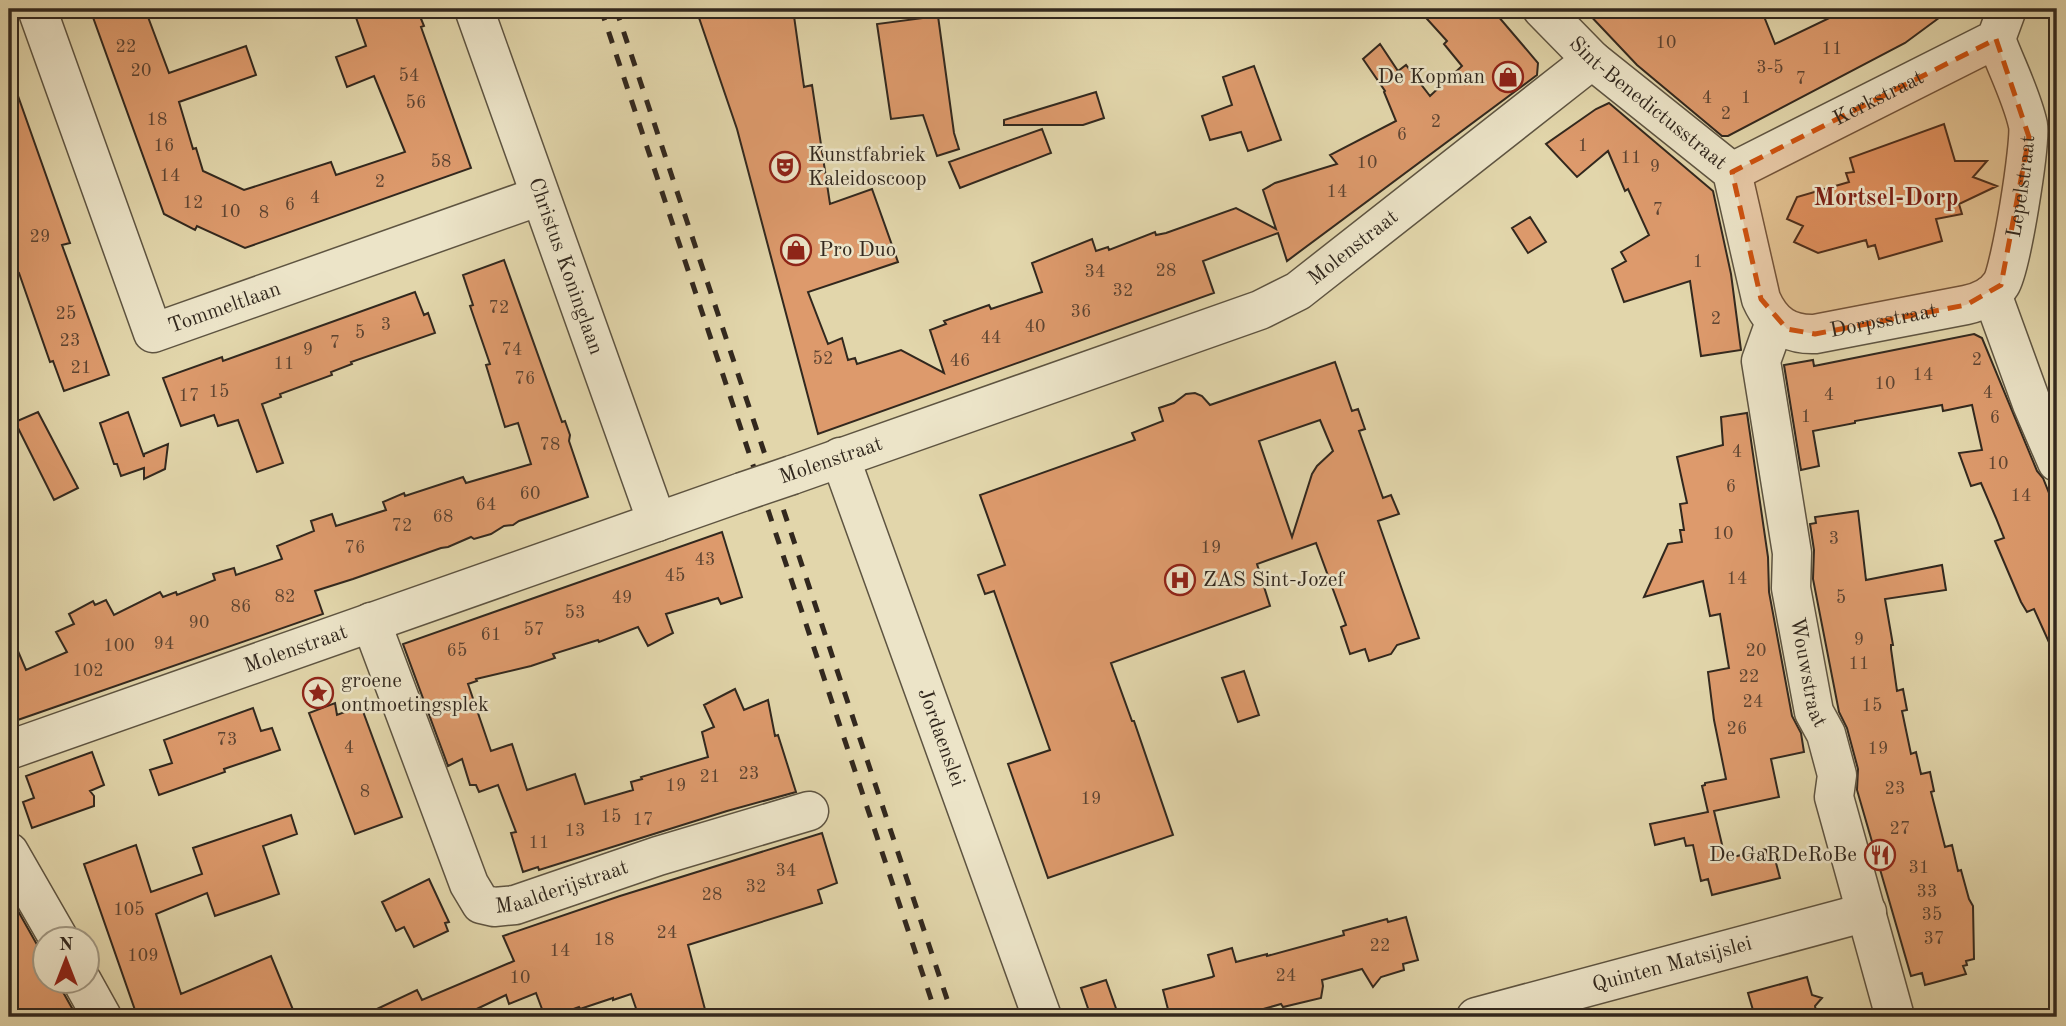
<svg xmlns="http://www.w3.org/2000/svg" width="2066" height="1026" font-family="'Old Standard TT',serif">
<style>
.building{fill:#dd9a6c;stroke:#32281e;stroke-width:2;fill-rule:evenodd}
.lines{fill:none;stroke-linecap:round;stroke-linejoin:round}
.minor-casing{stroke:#5e5441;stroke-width:41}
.minor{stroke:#ece4c8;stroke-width:38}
.rail{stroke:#32281e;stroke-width:5;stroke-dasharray:12 12;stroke-linecap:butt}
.minor-bridge-casing{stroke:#5e5441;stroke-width:41;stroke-linecap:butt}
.minor-bridge{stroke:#ece4c8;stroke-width:38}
.marked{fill:#cd520f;fill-opacity:0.2;stroke:#cd520f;stroke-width:5;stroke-dasharray:14 9;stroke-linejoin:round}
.labels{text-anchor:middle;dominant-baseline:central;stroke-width:5;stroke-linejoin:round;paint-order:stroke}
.number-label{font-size:18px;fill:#5d4432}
.poi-label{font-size:21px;fill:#32281e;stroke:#ece4c8;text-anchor:start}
.street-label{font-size:21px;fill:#32281e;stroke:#ece4c8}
.quarter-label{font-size:24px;font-weight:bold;fill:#7a1f14;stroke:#ece4c8}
</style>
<rect width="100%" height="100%" fill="#e2d6ab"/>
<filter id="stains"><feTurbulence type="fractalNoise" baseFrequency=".00286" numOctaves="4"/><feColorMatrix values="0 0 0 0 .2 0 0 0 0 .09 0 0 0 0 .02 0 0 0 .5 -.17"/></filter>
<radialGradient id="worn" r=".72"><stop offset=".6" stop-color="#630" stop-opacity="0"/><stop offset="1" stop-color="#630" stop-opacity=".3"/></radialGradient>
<path class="building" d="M90,9H145L169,73L246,46L256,75L179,102L193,149L196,148L203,171L244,190L331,162L336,175L405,152L374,76L347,87L336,57L366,46L353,9H417L424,26L421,27L471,168L245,248L197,226L195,230L164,214Z
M696,9H793L804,87L812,85L830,204L872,189L898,262L808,292L828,344L842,338L848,360L855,358L857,364L901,350L944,373L930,330L946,324L944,321L989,305L991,309L1042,292L1032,263L1092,239L1096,251L1108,247L1109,250L1155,232L1156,235L1166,233L1236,208L1276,229L1263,190L1275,183L1337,164L1330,155L1396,121L1384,92L1385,91L1363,59L1380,44L1398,71L1406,65L1430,96L1462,66L1444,44L1447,41L1418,9H1492L1538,63L1537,75L1287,261L1278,233L1203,261L1214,293L818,434L737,129Z
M1584,9H1761L1775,44L1848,9H1951L1905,43L1728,136H1722L1637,65Z
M938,16L954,133L959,149L937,156L923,115L891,119L877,24Z
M1254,66L1281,140L1248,151L1241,132L1210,140L1202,116L1232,105L1223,77Z
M9,79H12L70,243L62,245L109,375L64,391L53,361L50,362L19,273L9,277Z
M1096,92L1104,118L1083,125H1004V120Z
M1609,103L1713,191L1731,274L1741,350L1701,356L1690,281L1624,302L1612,269L1626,261L1621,252L1649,235L1628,189L1625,191L1608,151L1577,177L1546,144L1596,109Z
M1944,124L1955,161H1987L1973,177L1997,186L1959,204L1962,214L1936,219L1942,241L1879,259L1875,245L1868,247L1866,240L1818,253L1794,242L1803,226L1787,219L1797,197L1849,182L1846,173L1854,172L1850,158Z
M1042,129L1051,153L960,188L949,162Z
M1530,217L1546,242L1528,253L1512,228Z
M504,260L562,422L565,421L570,435L569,441L588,497L519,521L513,525L504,526L491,534L474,539L471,537L448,547L441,548L353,579L315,591L323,614L9,723V630L26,670L67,652L56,632L74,624L69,614L93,601L95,605L106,600L114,615L160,592L163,597L176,592L177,595L215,580L213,574L234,568L236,575L282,559L277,546L314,531L311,521L332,514L336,526L386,510L383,502L404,493L405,496L463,477L466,483L531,464L518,423L505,427L486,365L490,364L470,306L473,305L463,275Z
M415,292L424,315L428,313L435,333L351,362L352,364L331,372L332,375L280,394L281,397L262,404L283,463L257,472L238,420L218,426L214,415L181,426L163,378L222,357L223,361Z
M1974,334L1982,338L2037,471L2043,478L2057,513V660L2034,609L2027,612L2021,602L1995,541L2004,538L1996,518L1981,483L1971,486L1959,453L1982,450L1972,405L1943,411L1942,405L1855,421V423L1813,431L1819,466L1801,470L1784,365L1813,360L1814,366Z
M1335,362L1352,411L1358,409L1365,429L1359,431L1383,498L1391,495L1399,514L1378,521L1419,638L1397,645L1391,654L1369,661L1365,649L1350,654L1341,627L1346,625L1316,543L1257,564L1270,606L1111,663L1132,721H1134L1173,835L1048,878L1008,764L1050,750L994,591L985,594L978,575L1005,565L980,495L1135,440L1132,433L1163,421L1159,408L1174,403L1186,394L1195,393L1202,396L1210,405ZM1320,420L1333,451L1317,466L1312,474L1292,537L1259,441Z
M38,412L78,488L54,500L15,422Z
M128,412L144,457V454L168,444L165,469L144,479V468L121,476L117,464H114L100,423Z
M1747,413L1768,557L1769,592L1792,716L1801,733L1804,752L1771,759L1779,797L1714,811L1725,857L1733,855V857L1766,849L1770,861L1775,859L1780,878L1712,895L1708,879L1701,881L1693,845L1686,846L1684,838L1655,845L1650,824L1708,812L1702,786L1705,785V783L1726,779L1714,720L1708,672L1729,668L1720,614L1710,616L1703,581L1644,597L1668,544L1682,542L1680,530H1684L1680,504L1687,503L1677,457L1723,445L1721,417Z
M1858,511L1866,580L1942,565L1946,590L1885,599L1893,645H1891V649L1897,691L1903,689L1907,710L1902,711L1911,754L1916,752L1921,774L1930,772L1934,791L1931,792L1945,847L1952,845L1958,871L1961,870L1969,899L1973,906L1974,959L1966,961L1967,965L1963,966L1966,974L1925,985L1922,973L1911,976L1857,790L1858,769L1847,728L1839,712L1813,579L1814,550L1810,524L1816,523L1815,517Z
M722,532L742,597L721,604L718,598L666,614L673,633L648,646L638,627L599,642L598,640L553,654L555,658L531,666L476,679L477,681L468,684L491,751L512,744L527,790L575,774L585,804L633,790L631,782L642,779L641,777L708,757L702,732L714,727L704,705L735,689L744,710L768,700L775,736L778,735L796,792L727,811L539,870L538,867L523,872L511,833L516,832L498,785L479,792L476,785H470L462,759L448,766L403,644Z
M1244,671L1259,715L1238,722L1222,678Z
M335,703L337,715L361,706L402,817L355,834L309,713Z
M253,708L261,731L272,728L280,750L224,769L225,772L159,795L150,770L172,763L164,740Z
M92,752L104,785L90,791L94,796V806L32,828L23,802L34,798L26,776Z
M291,815L297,834L263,846L279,894L215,916L207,893L156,914L181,994L271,956L296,1017H126L136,1013L84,864L136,845L151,892L202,874L193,848Z
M822,833L837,883L818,890L822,903L688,945L707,1017H639L631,994L613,1000V998L580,1009L579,1007L551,1017H545L536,993L509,1004L506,995L460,1017H360L417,990L422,1000L514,961L503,936L620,896Z
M429,879L449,922L445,923L448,931L414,947L404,927L396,931L382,902Z
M9,895L40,950L46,956V981H60L63,992L77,1017H14L9,1008Z
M1406,917L1418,960L1403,964L1404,970L1381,977L1373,987L1362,969L1322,980L1323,986L1321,998L1283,1007L1281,1004L1249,1013L1250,1017H1170L1163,990L1212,977L1214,976L1208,955L1232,948L1236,962L1267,954V956L1344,935L1343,931L1387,919L1388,922Z
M1807,977L1812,995L1822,998L1815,1006L1817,1017H1755L1748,993Z
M1106,980L1119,1017H1091L1081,988Z"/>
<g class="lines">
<g class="minor-casing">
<g id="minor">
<path id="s1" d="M37,9L153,333L540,196"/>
<path id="s2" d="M474,9L657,522"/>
<path id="s3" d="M1542,9L1592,60L1732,172L1761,299C1772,324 1788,335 1815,334L1966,305C1980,302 1993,297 2001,284C2011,269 2031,143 2028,125C2022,97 2006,66 1996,39"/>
<path id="s4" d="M1732,172L1996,39L2007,9"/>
<path d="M1992,294L2032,404L2057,462"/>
<path id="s5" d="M1775,322L1761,361L1792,553L1791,588L1814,712L1826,734L1837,775L1834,797L1895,1017"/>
<path id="s6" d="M840,457L1042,1017"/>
<path id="s7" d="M792,475L1260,310L1298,291L1592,60"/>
<path id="s8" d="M371,622L469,884L481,904L494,907L515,905L658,856L809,811"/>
<path id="s9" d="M9,750L742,492"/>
<path d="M9,852L59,939"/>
<path d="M82,981L102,1017"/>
<path id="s10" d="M1476,1017L1867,912"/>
</g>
</g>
<use href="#minor" class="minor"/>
<path class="rail" d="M601,9L937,1017
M616,9L953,1017"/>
<g class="minor-bridge-casing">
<path id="minor-bridge" d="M742,492L792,475"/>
</g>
<use href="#minor-bridge" class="minor-bridge"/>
</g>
<path class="marked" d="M1996,39L2029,137L2001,285L1966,305L1815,334L1787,329L1761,299L1732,172Z"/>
<defs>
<g id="shop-ring" transform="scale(1.575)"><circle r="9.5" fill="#ece4c8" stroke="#8f2418" stroke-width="1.5"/><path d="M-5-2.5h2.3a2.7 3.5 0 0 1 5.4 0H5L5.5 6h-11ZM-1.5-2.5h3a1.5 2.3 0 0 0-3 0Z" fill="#8f2418"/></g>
<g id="theatre-ring" transform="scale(1.575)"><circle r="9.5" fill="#ece4c8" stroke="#8f2418" stroke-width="1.5"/><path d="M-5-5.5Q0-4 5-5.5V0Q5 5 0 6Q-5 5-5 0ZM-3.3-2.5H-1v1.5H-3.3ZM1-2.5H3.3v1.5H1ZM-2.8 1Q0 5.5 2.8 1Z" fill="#8f2418"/></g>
<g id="hospital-ring" transform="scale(1.575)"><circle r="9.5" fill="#ece4c8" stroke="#8f2418" stroke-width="1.5"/><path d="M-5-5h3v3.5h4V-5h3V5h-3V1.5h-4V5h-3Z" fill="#8f2418"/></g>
<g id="sight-ring" transform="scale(1.575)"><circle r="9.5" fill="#ece4c8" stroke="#8f2418" stroke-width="1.5"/><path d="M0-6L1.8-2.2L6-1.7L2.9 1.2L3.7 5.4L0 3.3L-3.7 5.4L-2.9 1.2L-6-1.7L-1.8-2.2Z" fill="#8f2418"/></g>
<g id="restaurant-ring" transform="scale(1.575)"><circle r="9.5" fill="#ece4c8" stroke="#8f2418" stroke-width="1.5"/><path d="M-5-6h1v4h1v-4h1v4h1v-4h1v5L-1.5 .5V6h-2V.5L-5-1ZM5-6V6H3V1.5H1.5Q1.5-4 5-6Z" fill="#8f2418"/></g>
</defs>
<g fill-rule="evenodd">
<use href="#shop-ring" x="1508" y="77"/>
<use href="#theatre-ring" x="785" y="167"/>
<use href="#shop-ring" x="796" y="250"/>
<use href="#hospital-ring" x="1180" y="580"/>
<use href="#sight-ring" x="318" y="693"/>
<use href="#restaurant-ring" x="1880" y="855"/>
</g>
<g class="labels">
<g class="number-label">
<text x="1666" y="43">10</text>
<text x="126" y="47">22</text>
<text x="1832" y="49">11</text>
<text x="1770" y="68">3-5</text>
<text x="141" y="71">20</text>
<text x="409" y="76">54</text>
<text x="1801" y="79">7</text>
<text x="1707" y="98">4</text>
<text x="1746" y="98">1</text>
<text x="416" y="103">56</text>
<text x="1726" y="114">2</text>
<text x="157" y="120">18</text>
<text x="1436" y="122">2</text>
<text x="1402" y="135">6</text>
<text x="164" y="146">16</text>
<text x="1583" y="146">1</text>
<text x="1631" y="158">11</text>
<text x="441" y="162">58</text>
<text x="1367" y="163">10</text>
<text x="1655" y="167">9</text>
<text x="170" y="176">14</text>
<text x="380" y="182">2</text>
<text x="1337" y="192">14</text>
<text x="315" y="198">4</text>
<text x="193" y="203">12</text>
<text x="290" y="205">6</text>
<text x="1658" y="210">7</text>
<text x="230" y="212">10</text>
<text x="264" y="213">8</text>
<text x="40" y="237">29</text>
<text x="1698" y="262">1</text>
<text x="1166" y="271">28</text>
<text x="1095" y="272">34</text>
<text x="1123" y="291">32</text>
<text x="499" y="308">72</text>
<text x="1081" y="312">36</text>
<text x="66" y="314">25</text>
<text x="1716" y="319">2</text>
<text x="386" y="325">3</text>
<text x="1035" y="327">40</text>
<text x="360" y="333">5</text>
<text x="991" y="338">44</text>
<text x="70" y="341">23</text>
<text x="335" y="343">7</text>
<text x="308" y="350">9</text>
<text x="512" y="350">74</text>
<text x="823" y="359">52</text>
<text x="1977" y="360">2</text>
<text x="960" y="361">46</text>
<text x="284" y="364">11</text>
<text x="81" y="368">21</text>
<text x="1923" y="375">14</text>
<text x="525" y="379">76</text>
<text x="1885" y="384">10</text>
<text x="219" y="392">15</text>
<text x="1988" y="393">4</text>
<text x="1829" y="395">4</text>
<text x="189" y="396">17</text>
<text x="1806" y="417">1</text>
<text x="1995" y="418">6</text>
<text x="550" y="445">78</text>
<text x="1737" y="452">4</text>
<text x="1998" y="464">10</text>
<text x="1731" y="487">6</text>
<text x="530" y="494">60</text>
<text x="2021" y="496">14</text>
<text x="486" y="505">64</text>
<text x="443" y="517">68</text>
<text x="402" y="526">72</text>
<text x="1723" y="534">10</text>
<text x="1834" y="539">3</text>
<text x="355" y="548">76</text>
<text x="1211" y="548">19</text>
<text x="705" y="560">43</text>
<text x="675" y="576">45</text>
<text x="1737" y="579">14</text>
<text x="285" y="597">82</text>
<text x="622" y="598">49</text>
<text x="1841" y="598">5</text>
<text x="241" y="607">86</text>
<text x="575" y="613">53</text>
<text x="199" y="623">90</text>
<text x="534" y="630">57</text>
<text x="491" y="635">61</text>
<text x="1859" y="640">9</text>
<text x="164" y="644">94</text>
<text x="119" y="646">100</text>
<text x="457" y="651">65</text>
<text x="1756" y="651">20</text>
<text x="1859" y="664">11</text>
<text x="88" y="671">102</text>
<text x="1749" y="677">22</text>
<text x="1753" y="702">24</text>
<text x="1872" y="706">15</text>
<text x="1737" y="729">26</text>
<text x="227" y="740">73</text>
<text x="349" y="748">4</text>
<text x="1878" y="749">19</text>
<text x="749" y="774">23</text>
<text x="710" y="777">21</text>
<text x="676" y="786">19</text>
<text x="1895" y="789">23</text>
<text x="365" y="792">8</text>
<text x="1091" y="799">19</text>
<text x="611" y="817">15</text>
<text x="643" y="820">17</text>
<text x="1900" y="829">27</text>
<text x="575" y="831">13</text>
<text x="539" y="843">11</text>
<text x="1919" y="868">31</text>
<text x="786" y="871">34</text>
<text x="756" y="887">32</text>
<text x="1927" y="892">33</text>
<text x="712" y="895">28</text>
<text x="129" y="910">105</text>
<text x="1932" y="915">35</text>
<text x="667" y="933">24</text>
<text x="1934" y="939">37</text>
<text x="604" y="940">18</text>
<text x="1380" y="946">22</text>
<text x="560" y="951">14</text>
<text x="143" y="956">109</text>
<text x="1286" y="976">24</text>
<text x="520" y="978">10</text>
</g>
<g class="poi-label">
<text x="1485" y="77" text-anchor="end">De Kopman</text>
<text x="808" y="155">Kunstfabriek<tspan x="808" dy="24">Kaleidoscoop</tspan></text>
<text x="819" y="250">Pro Duo</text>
<text x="1203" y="580">ZAS Sint-Jozef</text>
<text x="341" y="681">groene<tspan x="341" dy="24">ontmoetingsplek</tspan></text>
<text x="1857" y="855" text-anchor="end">De GaRDeRoBe</text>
</g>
<g class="street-label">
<text stroke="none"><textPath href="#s4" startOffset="164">Kerkstraat</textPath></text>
<text stroke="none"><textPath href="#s3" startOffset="142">Sint-Benedictusstraat</textPath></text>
<text stroke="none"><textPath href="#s3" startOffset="746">Lepelstraat</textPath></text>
<text stroke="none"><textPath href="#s7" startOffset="609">Molenstraat</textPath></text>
<text stroke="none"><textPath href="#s2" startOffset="273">Christus Koninglaan</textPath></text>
<text stroke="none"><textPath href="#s1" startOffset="420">Tommeltlaan</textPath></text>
<text stroke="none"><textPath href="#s3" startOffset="520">Dorpsstraat</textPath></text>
<text transform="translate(831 461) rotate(-19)">Molenstraat</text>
<text stroke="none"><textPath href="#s9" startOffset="304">Molenstraat</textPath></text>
<text stroke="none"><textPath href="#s5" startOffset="357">Wouwstraat</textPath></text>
<text stroke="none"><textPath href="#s6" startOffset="298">Jordaenslei</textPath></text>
<text stroke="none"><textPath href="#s8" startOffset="387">Maalderijstraat</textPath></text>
<text stroke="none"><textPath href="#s10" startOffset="203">Quinten Matsijslei</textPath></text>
</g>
<g class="quarter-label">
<text x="1886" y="199">Mortsel-Dorp</text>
</g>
</g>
<rect width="2066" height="1026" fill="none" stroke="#e2d6ab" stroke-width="35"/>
<rect x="10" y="10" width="2045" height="1005" fill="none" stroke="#32281e" stroke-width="3.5"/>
<rect x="18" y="18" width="2031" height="991" fill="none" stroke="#32281e" stroke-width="2"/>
<g transform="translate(66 960)"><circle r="33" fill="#ece4c8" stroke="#a29984" stroke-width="2"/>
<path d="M0-5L12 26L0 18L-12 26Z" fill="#8f2418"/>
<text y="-10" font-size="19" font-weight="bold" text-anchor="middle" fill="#32281e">N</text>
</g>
<rect width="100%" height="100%" filter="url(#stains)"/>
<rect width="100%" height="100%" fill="url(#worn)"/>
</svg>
